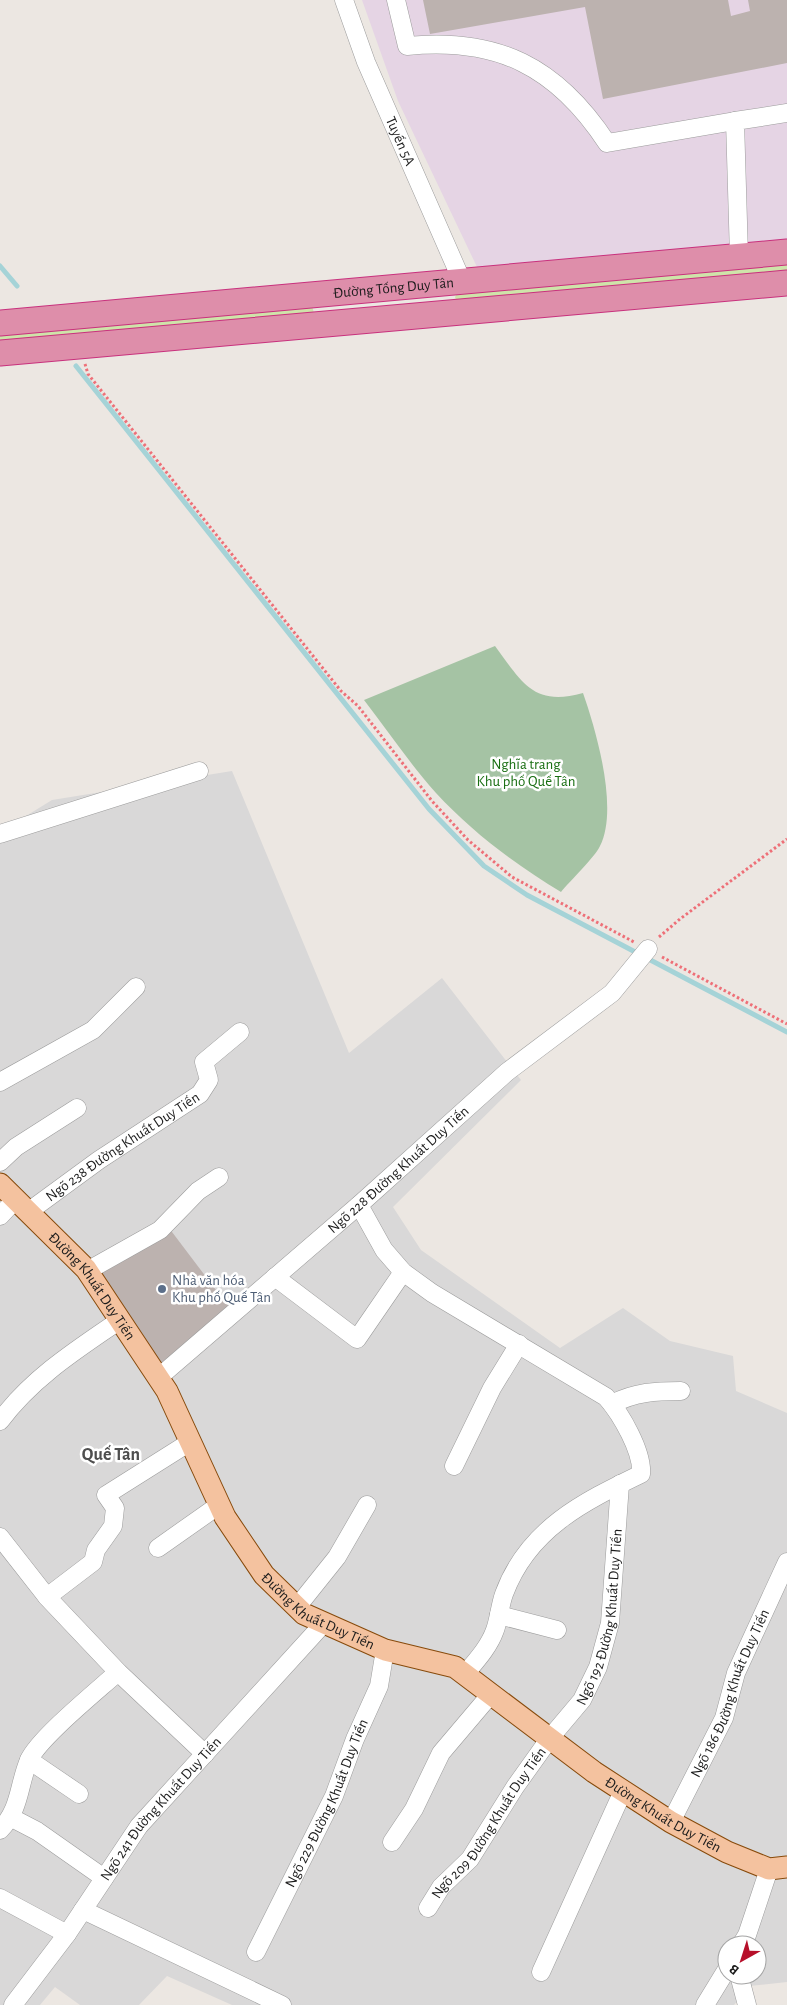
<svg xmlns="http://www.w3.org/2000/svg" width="787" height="2005" font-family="'Alegreya Sans',sans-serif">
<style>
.residential{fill:#d9d8d8;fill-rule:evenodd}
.industrial{fill:#e5d4e4}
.grass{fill:#cfe3aa}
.cemetery{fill:#a5c3a4}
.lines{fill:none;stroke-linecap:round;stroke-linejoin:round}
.stream{stroke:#a5d3d7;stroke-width:5}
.building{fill:#bcb2af}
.minor-casing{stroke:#9c9c9c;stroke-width:19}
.major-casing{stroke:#874a0b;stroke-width:23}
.highway-casing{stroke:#c8317d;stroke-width:27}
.path{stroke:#ee7078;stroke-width:3;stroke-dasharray:2.5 2.5;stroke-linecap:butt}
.minor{stroke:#fff;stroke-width:18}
.major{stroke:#f4c29f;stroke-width:21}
.highway{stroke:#de8eaa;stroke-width:25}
.service-dot{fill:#5c6f8a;stroke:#fff;stroke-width:2}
.labels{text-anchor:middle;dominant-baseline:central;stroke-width:5;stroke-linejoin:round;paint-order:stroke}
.street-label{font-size:15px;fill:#1b1b1b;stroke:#fff}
.park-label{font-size:15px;fill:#1a6f13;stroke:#fff}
.service-label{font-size:15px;fill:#4e5e75;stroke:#fff;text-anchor:start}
.quarter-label{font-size:18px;font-weight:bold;fill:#4e4e4e;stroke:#fff}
</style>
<rect width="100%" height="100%" fill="#ece7e2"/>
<path class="residential" d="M232,771L349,1053L442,978L521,1080L393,1207L421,1250L560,1348L623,1308L670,1341L733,1356L736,1391L787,1413V1982L749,1986L734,2005H232L167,1976L139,2005H80L55,1987L40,2005H0V832L52,800ZM727,1945H757V1975H727Z"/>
<path class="industrial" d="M362,0H787V245L477,267L398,101Z"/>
<path class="grass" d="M787,261V274L457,302L455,297L457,294Z
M312,306L314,313L0,345V333Z"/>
<path class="cemetery" d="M495,646C522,682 533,707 583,693C596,730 619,809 600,846C595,857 570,881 561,892C516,865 472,832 436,793C410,764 388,731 364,700Z"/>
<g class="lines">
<path class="stream" d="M0,266L17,286
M76,366L429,809L484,866L527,895L787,1032"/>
</g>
<path class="building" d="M423,0H728L731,16L750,11L748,0H787V63L603,99L585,7L430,34Z
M169,1228L228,1306L159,1366L96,1272Z"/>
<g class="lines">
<g class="minor-casing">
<g id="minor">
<path id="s1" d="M344,0L366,62L462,281"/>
<path d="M396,0L407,46C498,37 557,67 607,143L735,121"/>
<path d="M739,256L735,121L787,113"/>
<path d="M0,834L199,771"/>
<path d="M0,1082L93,1030L136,987"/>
<path d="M0,1162L16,1147L77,1108"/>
<path d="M359,1205L384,1250L403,1272L432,1293L606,1397C621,1414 643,1452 641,1474C583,1502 528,1529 504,1594C500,1605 499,1619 495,1630C489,1647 476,1661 465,1674"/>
<path id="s2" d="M28,1212L99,1160L200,1094L209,1080L204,1062L240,1032"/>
<path d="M0,1216L16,1199"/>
<path d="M87,1271L160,1230L198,1191L219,1177"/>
<path d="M275,1277L357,1339L403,1272"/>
<path id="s3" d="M158,1378L359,1205L507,1072L612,993L648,949"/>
<path d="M612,1404C635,1392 656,1391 681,1391"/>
<path d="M0,1421C32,1378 76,1350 120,1320"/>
<path d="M454,1466L492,1388L519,1344"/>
<path d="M0,1537L47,1597L118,1672L205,1754"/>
<path d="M158,1548L219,1505"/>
<path d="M47,1597L93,1562L96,1550L113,1526L115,1508L106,1495L190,1442"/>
<path d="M297,1607L337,1557L367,1505"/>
<path d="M499,1615L557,1630"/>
<path d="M29,1760L79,1794"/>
<path d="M12,1818L37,1831L104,1878"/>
<path id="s4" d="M671,1822L724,1718L736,1673L787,1562"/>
<path d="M0,1830C21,1808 18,1786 29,1760C39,1738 97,1691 118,1672"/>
<path d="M392,1842L414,1809L441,1753L491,1694"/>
<path d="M0,1898L67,1934"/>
<path id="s5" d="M428,1908L441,1887L470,1859L515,1787L550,1738L582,1700L598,1667L610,1623L620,1484"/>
<path d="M83,1910L282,2005"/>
<path d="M741,1945L747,1935L769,1869"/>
<path id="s6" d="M256,1952L334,1796L355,1739L379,1686L385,1650"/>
<path d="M541,1972L623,1791"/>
<path d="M739,1975L747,2005"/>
<path id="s7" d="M13,2005L67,1934L139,1826L324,1623"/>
<path d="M705,2005L727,1969"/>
</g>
</g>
<g class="major-casing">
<g id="major">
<path id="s8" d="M0,1184L86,1269L167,1391L225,1517L264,1575L304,1614L385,1650L455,1667L594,1772L671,1822L727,1852L769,1869L787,1867"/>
</g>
</g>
<g class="highway-casing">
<g id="highway">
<path id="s9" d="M0,323L787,252"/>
<path d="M0,353L787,283"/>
</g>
</g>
<path class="path" d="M85,364L88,374L341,691L358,706L432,801L468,840L512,877L634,942
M659,937L680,919L787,839
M662,957L787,1024"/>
<use href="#minor" class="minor"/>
<use href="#major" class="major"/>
<use href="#highway" class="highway"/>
</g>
<circle class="service-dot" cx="162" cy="1289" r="5"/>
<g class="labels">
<g class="street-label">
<text stroke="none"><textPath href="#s1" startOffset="152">Tuyến 5A</textPath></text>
<text stroke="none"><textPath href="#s9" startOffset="395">Đường Tống Duy Tân</textPath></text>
<text stroke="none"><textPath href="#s2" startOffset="115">Ngõ 238 Đường Khuất Duy Tiến</textPath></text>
<text stroke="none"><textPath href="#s3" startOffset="318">Ngõ 228 Đường Khuất Duy Tiến</textPath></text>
<text stroke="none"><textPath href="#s8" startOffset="138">Đường Khuất Duy Tiến</textPath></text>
<text stroke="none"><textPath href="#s8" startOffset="542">Đường Khuất Duy Tiến</textPath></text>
<text stroke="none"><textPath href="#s5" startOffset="346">Ngõ 192 Đường Khuất Duy Tiến</textPath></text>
<text stroke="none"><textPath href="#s4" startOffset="142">Ngõ 186 Đường Khuất Duy Tiến</textPath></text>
<text stroke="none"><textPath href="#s6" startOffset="165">Ngõ 229 Đường Khuất Duy Tiến</textPath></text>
<text stroke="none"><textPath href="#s7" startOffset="246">Ngõ 241 Đường Khuất Duy Tiến</textPath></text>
<text stroke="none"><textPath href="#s8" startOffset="948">Đường Khuất Duy Tiến</textPath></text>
<text stroke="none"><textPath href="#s5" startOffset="105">Ngõ 209 Đường Khuất Duy Tiến</textPath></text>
</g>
<g class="park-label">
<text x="526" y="764">Nghĩa trang<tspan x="526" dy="17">Khu phố Quế Tân</tspan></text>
</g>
<g class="service-label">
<text x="172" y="1280">Nhà văn hóa<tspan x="172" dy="17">Khu phố Quế Tân</tspan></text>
</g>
<g class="quarter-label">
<text x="111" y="1455">Quế Tân</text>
</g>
</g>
<g transform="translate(742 1960) rotate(219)"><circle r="24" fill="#ffffff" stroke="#a4a4a4"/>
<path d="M0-4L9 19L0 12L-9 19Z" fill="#b70f2a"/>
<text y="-8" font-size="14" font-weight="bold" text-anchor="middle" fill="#1b1b1b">B</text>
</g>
</svg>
